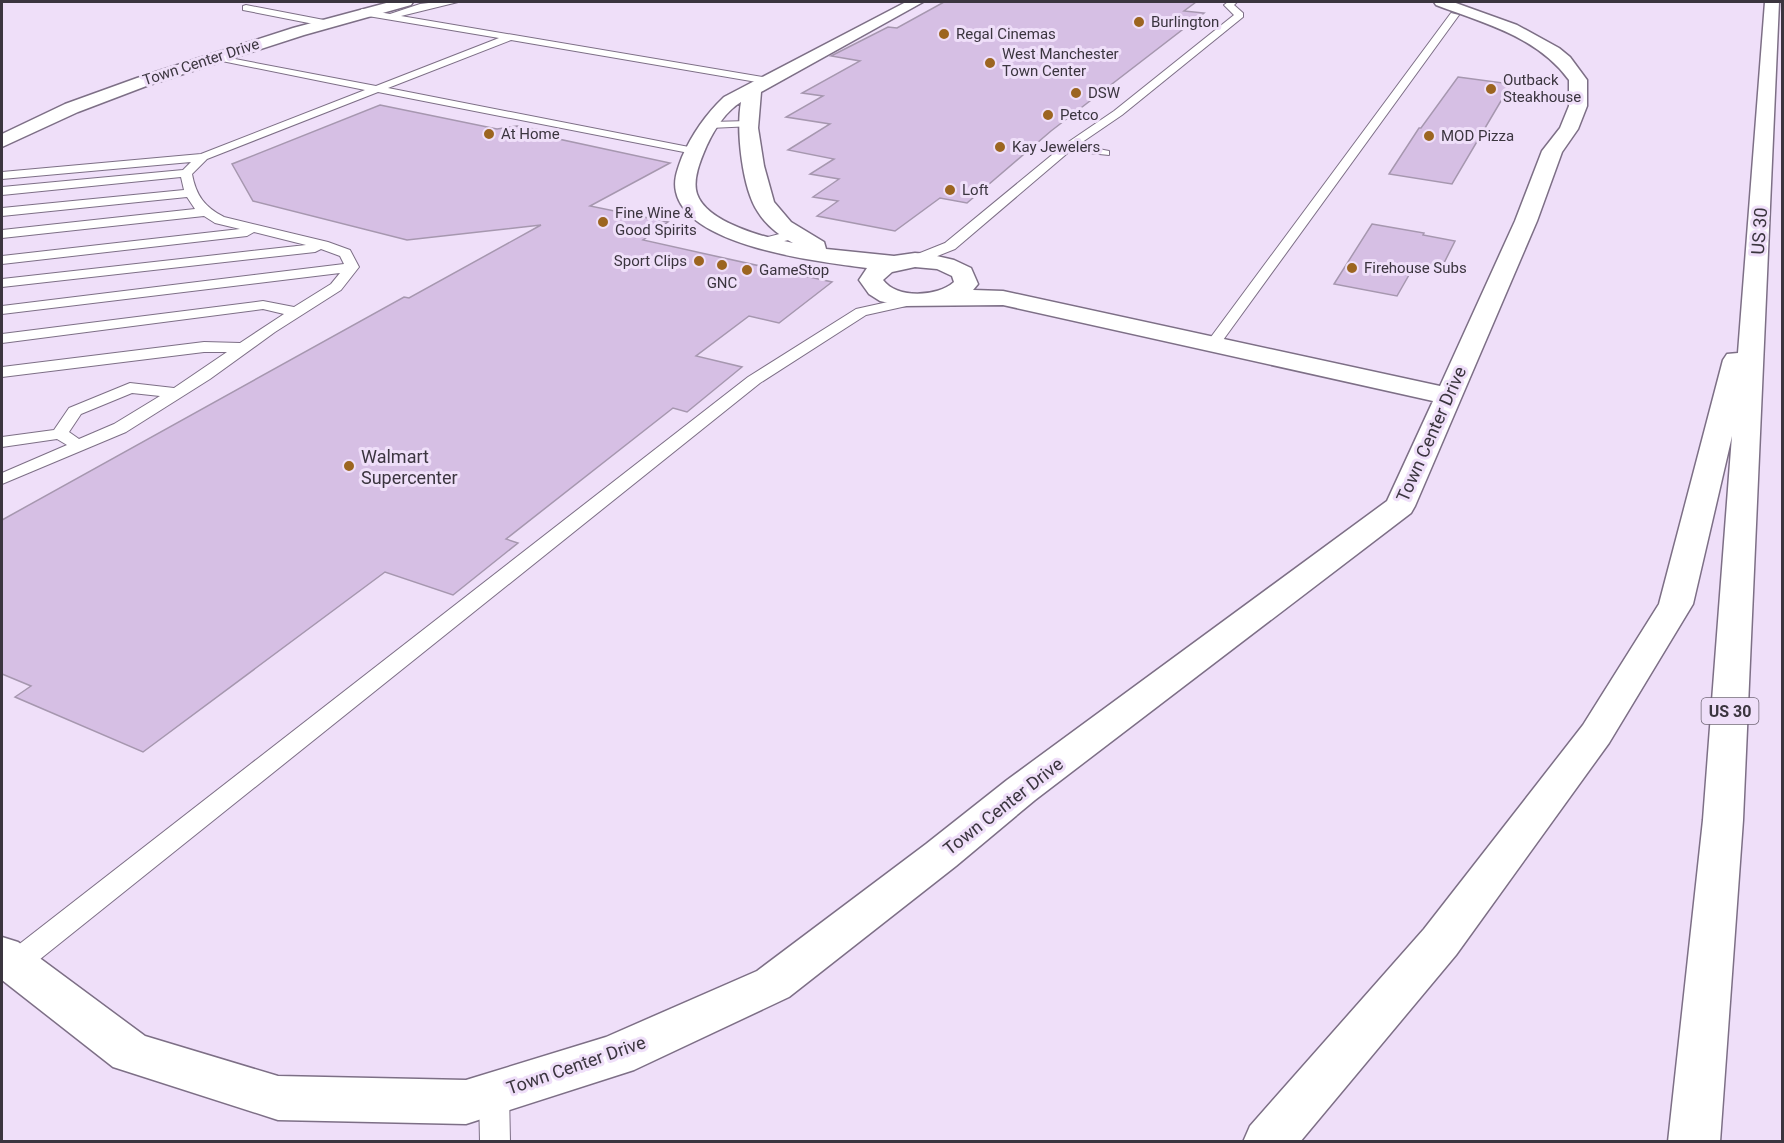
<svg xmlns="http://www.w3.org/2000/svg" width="1784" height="1143" font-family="Roboto,sans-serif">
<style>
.building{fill:#d6bfe4;stroke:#a697af;stroke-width:1.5}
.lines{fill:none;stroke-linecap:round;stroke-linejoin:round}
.lane-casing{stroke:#7d6f86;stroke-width:2}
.street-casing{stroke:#7d6f86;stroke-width:3}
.highway-casing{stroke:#7d6f86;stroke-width:3}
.lane{fill:#fff;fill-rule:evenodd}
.street{fill:#fff;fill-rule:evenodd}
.highway{fill:#fff;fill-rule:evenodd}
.poi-dot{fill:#9c6520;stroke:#efdff9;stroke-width:2}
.labels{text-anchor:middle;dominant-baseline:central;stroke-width:6;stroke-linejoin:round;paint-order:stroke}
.far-poi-label{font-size:15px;fill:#3b353f;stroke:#efdff9;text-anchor:start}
.far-street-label{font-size:15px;fill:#3b353f;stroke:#efdff9}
.shield{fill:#efdff9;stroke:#716877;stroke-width:1.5}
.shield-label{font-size:16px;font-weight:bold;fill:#3b353f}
.street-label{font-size:18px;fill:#3b353f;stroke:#efdff9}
.poi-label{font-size:18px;fill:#3b353f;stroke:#efdff9;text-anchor:start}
</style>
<rect width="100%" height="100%" fill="#efdff9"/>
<path class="building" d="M944,2H1196L1184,11L1204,13L1051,131L967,203L940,198L895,231L817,216L838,201L813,197L839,179L810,174L834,159L788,150L830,124L786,117L823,96L802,93L860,61L831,56L888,27L897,28Z
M1458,77L1511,84L1452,184L1389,174L1419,128H1421Z
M380,105L497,129L517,126L551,132L554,138L670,163L590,206L668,222L643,240L832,282L779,323L749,316L696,356L742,367L687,412L673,408L506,539L518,543L453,595L385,572L143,752L15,697L31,686L2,674V520L404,297L409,298L541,225L407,240L253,201L232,164Z
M1372,224L1424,233L1423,235L1455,241L1439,273L1413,268L1397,296L1334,284Z"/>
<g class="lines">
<g class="lane-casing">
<path id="lane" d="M437,2H458L401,16L768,78L773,81L768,84L511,40L388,88L694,148L700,151L694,154L378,92L207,159L192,174C196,196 205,207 224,217L328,242L350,250L359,267L341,290L275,332L210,379L126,432L2,484V473L67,445L57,439L2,447V437L54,430L69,408L130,383L174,388L227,352H204L2,377V367L204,342L240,343L284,314L263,309L2,343V334L263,301L294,307L331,284L340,273L2,314V306L344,264L340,256L321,249L315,252L2,287V279L306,245L254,232L247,236L2,264V256L240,229L215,223L204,216L2,238V230L195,209L187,197L2,216V208L184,190L181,177L2,195V187L183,170L191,162L2,179V172L201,154L365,90L217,60L214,59V55L376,86L499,38L362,15L358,12L362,9L390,14L420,4ZM132,393L160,396L114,424L79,439L69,432L81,414Z
M1228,2H1237L1234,5L1243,13V17L1122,115L1078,145L1109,151V155L1070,151L955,249L920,263H910L908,260L910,257L945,243L1064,145L1114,111L1234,15L1224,5Z
M246,5L324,20L329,23L324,26L243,10V6Z
M1451,13L1459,15L1218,347H1208L1205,344L1208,341Z
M749,121L753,122V126L710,128L704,125L710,122Z
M795,230L802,234L800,237L765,246L758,242L760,239Z
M915,296L922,300L920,303L866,315L760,383L24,972L14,975L4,972L2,962L4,956L748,377L856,309Z
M494,1080L504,1084L509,1093L510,1142H480L479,1093L484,1084Z"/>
</g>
<g class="street-casing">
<path id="street" d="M390,2H413L411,5L304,35L149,85L78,112L2,147V134L65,104L137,78L293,28Z
M906,2H923L761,92L758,128L764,166L774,202L791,222L824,242L826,249L894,256L915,253L928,254L954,260L971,268L978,284L973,290L1003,291L1440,386L1515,221L1542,151L1560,128L1569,106V80C1538,37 1484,23 1436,5L1434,2H1453L1517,25L1559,48L1570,57L1587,80V106L1578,129L1562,152L1537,221L1415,506L1411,513L1035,800L956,866L789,997L634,1070L466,1124L278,1120L113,1067L2,980V937L18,942L145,1036L278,1076L466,1080L606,1037L757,971L926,844L1007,780L1387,501L1433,401L1003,305L902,306L880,301L869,294L859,280L867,268C821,262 688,247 676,192C673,180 678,168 682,157C692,134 706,114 724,97ZM741,102C736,130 742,188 758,212C766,225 779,235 793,243C766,238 707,223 697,194C692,179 701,159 707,145C714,130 726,111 741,102ZM915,267L937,269L952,276L954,282C937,297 897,299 883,280L892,272Z"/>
</g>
<g class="highway-casing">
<path id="highway" d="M1765,2H1779L1743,820L1720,1142H1668L1703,820L1732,436L1693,604L1609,743L1456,955L1300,1142H1243L1250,1126L1424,929L1583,725L1659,604L1723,360L1727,354L1738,353Z"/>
</g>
<use href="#lane" class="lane"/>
<use href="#street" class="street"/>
<use href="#highway" class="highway"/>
</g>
<g class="poi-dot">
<circle cx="1139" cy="22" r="6"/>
<circle cx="944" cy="34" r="6"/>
<circle cx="990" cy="63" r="6"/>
<circle cx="1491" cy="89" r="6"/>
<circle cx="1076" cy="93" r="6"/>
<circle cx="1048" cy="115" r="6"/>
<circle cx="489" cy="134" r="6"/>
<circle cx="1429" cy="136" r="6"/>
<circle cx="1000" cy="147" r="6"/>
<circle cx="950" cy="190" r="6"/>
<circle cx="603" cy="222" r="6"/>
<circle cx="699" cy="261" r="6"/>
<circle cx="722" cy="265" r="6"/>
<circle cx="1352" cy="268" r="6"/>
<circle cx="747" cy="270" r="6"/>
<circle cx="349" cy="466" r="6"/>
</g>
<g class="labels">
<g class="far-poi-label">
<text x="1151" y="22">Burlington</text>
<text x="956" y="34">Regal Cinemas</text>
<text x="1002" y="54">West Manchester<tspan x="1002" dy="17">Town Center</tspan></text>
<text x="1503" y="80">Outback<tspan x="1503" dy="17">Steakhouse</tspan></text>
<text x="1088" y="93">DSW</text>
<text x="1060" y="115">Petco</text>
<text x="501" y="134">At Home</text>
<text x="1441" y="136">MOD Pizza</text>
<text x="1012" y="147">Kay Jewelers</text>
<text x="962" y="190">Loft</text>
<text x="615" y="213">Fine Wine &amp;<tspan x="615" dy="17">Good Spirits</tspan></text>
<text x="687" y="261" text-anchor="end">Sport Clips</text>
<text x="1364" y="268">Firehouse Subs</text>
<text x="759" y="270">GameStop</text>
<text x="722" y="283" text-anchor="middle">GNC</text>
</g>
<g class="far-street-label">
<text transform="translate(201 62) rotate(-18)">Town Center Drive</text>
</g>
<rect class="shield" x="1701.5" y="698" width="57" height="26" rx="4.5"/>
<g class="shield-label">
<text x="1730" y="711">US 30</text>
</g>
<g class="street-label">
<text transform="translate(1759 231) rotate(-86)">US 30</text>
<text transform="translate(1431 434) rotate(-66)">Town Center Drive</text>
<text transform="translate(1003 806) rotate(-38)">Town Center Drive</text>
<text transform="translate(576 1065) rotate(-19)">Town Center Drive</text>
</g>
<g class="poi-label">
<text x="361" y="456">Walmart<tspan x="361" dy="21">Supercenter</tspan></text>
</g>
</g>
<rect width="1784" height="1143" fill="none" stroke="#3b353f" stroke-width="6"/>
</svg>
